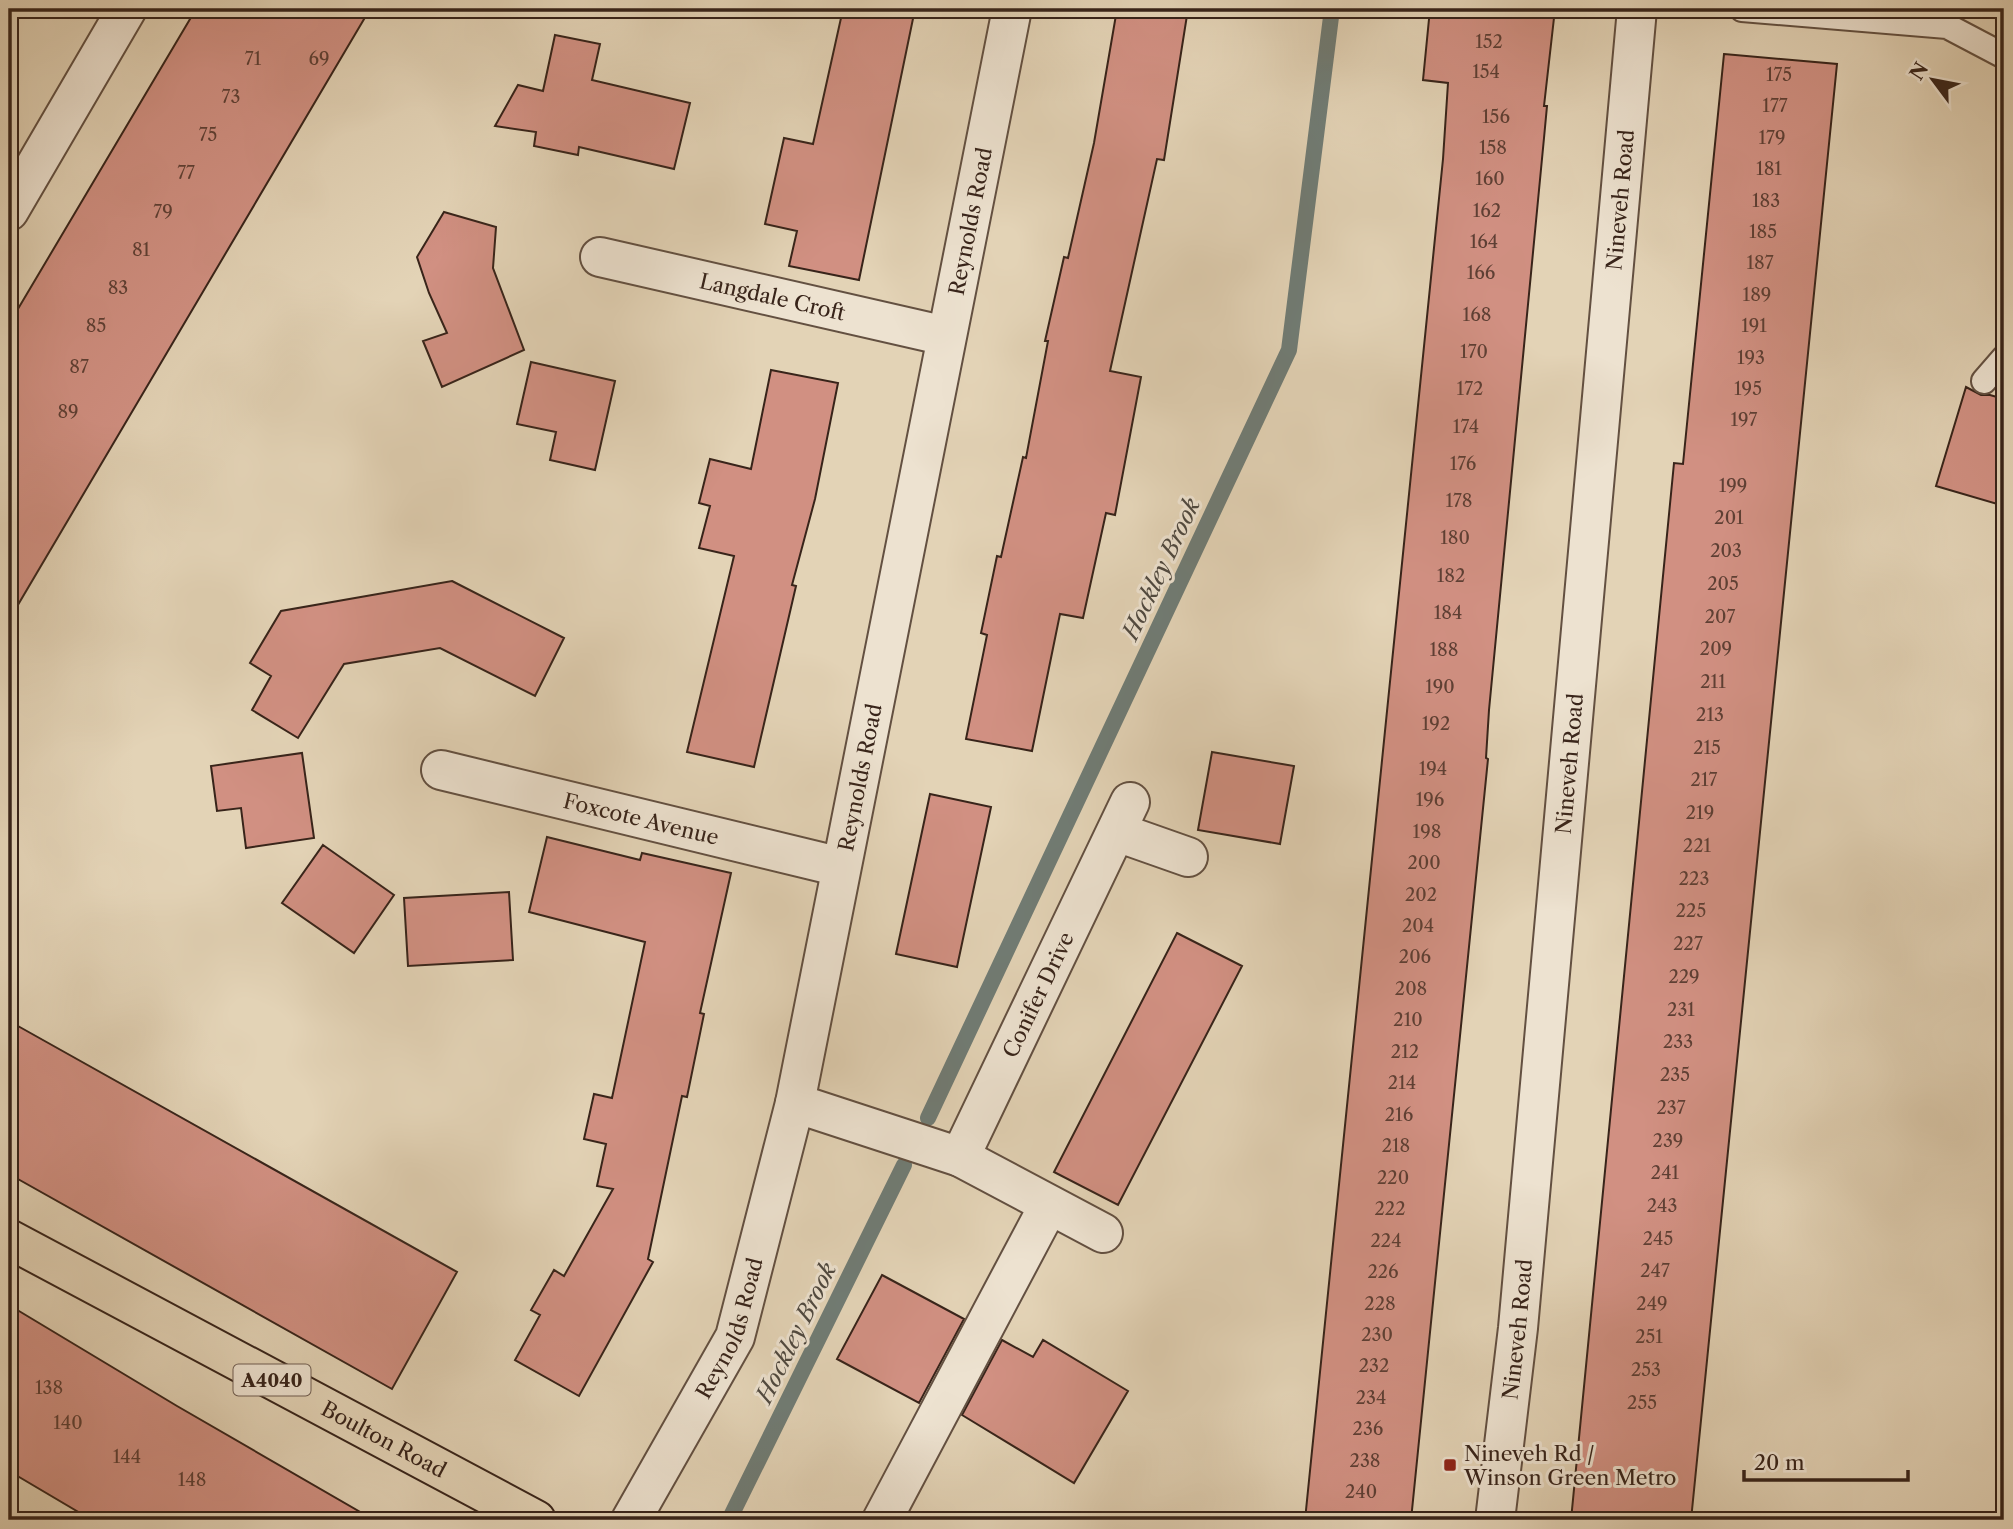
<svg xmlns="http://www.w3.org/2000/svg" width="2013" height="1529" font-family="'Libre Caslon Text',serif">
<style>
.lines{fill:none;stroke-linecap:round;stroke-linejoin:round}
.stream{stroke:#707c75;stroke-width:16}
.building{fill:#d19082;stroke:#38241a;stroke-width:2}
.lane-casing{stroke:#635041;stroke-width:28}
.street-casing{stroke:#635041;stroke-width:42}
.primary-casing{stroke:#38241a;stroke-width:42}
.lane{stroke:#ede2d0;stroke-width:24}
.street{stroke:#ede2d0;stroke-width:38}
.primary{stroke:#e3d3b6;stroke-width:38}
.poi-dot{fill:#8f2418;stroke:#ede2d0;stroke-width:2.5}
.labels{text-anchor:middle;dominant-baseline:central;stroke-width:6;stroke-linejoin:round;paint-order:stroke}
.number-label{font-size:18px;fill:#5e3f34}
.shield{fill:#ede2d0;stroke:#6e5d51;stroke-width:2}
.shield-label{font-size:19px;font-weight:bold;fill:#38241a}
.street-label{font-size:21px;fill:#38241a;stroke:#ede2d0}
.poi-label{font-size:21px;fill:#38241a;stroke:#ede2d0;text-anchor:start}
.water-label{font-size:23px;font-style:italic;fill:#4f4940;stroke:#ede2d0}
</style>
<rect width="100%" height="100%" fill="#e3d3b6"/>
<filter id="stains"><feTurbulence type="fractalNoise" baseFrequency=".00286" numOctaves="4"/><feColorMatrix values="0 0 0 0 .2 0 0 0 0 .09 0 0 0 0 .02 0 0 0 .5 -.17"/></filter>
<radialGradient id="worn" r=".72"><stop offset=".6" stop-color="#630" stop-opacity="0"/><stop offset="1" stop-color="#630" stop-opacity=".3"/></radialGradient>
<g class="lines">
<path class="stream" d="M928,1118L1289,350L1332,9
M729,1520L904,1165"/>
</g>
<path class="building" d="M196,9H370L9,620V324Z
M843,9H915L859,280L789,266L797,231L765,224L784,138L813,144Z
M1117,9H1188L1164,160L1157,159L1110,371L1141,377L1115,515L1106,513L1083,618L1060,614L1032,751L966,739L987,635L981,633L997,556L1001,557L1023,457L1026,458L1048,341H1045L1064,257L1068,258L1094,143Z
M1430,9H1555L1544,106H1547L1544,138L1489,710L1486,758L1488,759L1411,1520H1305L1443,159L1448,83L1423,80Z
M555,35L600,44L592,80L690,103L674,169L579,147L578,155L534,146L536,132L495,126L518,85L543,91Z
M1724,54L1837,64L1691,1520H1571L1674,463L1683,464Z
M444,212L496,227L493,268L524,350L442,387L423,341L447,333L429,293L417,257Z
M531,362L615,381L595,470L550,460L556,432L517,424Z
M771,370L838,383L815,499L792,585L796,586L754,767L687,752L734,556L699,548L710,506L699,503L710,459L751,469Z
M1966,387L1981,395H1990L2004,399V506L1936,486Z
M452,581L564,638L535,696L440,648L344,664L298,738L252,710L271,676L250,663L281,611Z
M1212,752L1294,766L1280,844L1198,830Z
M302,753L314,838L246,848L241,808L217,811L211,766Z
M930,794L991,807L957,967L896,954Z
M547,837L640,860L642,853L731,873L700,1013L704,1014L687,1097L682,1096L648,1259L653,1262L579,1396L515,1360L540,1315L531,1310L554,1270L564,1276L613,1189L597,1186L606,1144L584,1139L594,1094L612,1098L645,942L529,912Z
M323,845L394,895L354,953L282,903Z
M509,892L513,960L408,966L404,898Z
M1177,933L1242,966L1118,1205L1054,1172Z
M9,1021L457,1272L392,1389L9,1174Z
M882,1275L964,1319L919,1403L837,1359Z
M9,1305L177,1406L374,1520H92L9,1471Z
M1002,1340L1033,1357L1043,1340L1128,1391L1074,1483L962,1415Z"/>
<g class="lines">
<g class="lane-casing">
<path id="lane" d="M1742,9L1947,26L2004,56
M1984,381L2004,358"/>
</g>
<g class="street-casing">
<g id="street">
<path d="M9,211L127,9"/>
<path id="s1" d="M600,257L946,336"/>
<path id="s2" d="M441,770L841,867"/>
<path d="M1117,832L1188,857"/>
<path d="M795,1103L960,1157L1103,1233"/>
<path id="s3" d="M960,1157L1130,802"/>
<path id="s4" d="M631,1520L735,1337L795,1103L1012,9"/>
<path d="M882,1520L1049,1205"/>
<path id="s5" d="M1495,1520L1518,1328L1637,9"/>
</g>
</g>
<g class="primary-casing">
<g id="primary">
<path id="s6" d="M9,1239L536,1520"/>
</g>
</g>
<use href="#lane" class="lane"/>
<use href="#street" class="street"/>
<use href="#primary" class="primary"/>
</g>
<rect class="poi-dot" x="1443" y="1458" width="14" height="14" rx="3.5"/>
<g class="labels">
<g class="number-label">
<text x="1489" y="42">152</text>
<text x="253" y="59">71</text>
<text x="319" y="59">69</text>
<text x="1486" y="72">154</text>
<text x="1779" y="75">175</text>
<text x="231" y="97">73</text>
<text x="1775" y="106">177</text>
<text x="1496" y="117">156</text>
<text x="208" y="135">75</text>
<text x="1772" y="138">179</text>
<text x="1493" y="148">158</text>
<text x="1769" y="169">181</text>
<text x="186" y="173">77</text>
<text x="1490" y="179">160</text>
<text x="1766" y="201">183</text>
<text x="1487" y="211">162</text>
<text x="163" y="212">79</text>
<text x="1763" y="232">185</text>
<text x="1484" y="242">164</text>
<text x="141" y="250">81</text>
<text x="1760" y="263">187</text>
<text x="1481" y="273">166</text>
<text x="118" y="288">83</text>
<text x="1757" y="295">189</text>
<text x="1477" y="315">168</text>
<text x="96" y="326">85</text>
<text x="1754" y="326">191</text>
<text x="1474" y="352">170</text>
<text x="1751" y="358">193</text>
<text x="79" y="367">87</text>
<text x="1470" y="389">172</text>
<text x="1748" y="389">195</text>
<text x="68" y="412">89</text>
<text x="1744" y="420">197</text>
<text x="1466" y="427">174</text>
<text x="1463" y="464">176</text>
<text x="1733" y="486">199</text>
<text x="1459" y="501">178</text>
<text x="1729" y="518">201</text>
<text x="1455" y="538">180</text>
<text x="1726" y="551">203</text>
<text x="1451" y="576">182</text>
<text x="1723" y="584">205</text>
<text x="1448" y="613">184</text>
<text x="1720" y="617">207</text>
<text x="1716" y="649">209</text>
<text x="1444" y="650">188</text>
<text x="1713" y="682">211</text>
<text x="1440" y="687">190</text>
<text x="1710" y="715">213</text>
<text x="1436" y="724">192</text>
<text x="1707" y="748">215</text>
<text x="1433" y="769">194</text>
<text x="1704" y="780">217</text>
<text x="1430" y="800">196</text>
<text x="1700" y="813">219</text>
<text x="1427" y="832">198</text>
<text x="1697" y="846">221</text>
<text x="1424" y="863">200</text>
<text x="1694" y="879">223</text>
<text x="1421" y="895">202</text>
<text x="1691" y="911">225</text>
<text x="1418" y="926">204</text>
<text x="1688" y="944">227</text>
<text x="1415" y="957">206</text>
<text x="1684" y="977">229</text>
<text x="1411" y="989">208</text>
<text x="1681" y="1010">231</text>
<text x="1408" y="1020">210</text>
<text x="1678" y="1042">233</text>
<text x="1405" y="1052">212</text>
<text x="1675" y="1075">235</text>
<text x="1402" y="1083">214</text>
<text x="1671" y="1108">237</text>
<text x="1399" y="1115">216</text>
<text x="1668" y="1141">239</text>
<text x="1396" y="1146">218</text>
<text x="1665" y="1173">241</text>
<text x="1393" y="1178">220</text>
<text x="1662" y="1206">243</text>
<text x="1390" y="1209">222</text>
<text x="1658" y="1239">245</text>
<text x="1386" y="1241">224</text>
<text x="1655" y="1271">247</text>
<text x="1383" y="1272">226</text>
<text x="1380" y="1304">228</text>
<text x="1652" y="1304">249</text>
<text x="1377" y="1335">230</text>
<text x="1649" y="1337">251</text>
<text x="1374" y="1366">232</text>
<text x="1646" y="1370">253</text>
<text x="49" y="1388">138</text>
<text x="1371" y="1398">234</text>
<text x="1642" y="1403">255</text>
<text x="68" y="1423">140</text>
<text x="1368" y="1429">236</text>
<text x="127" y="1457">144</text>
<text x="1365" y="1461">238</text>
<text x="192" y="1480">148</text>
<text x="1361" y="1492">240</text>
</g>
<rect class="shield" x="233.5" y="1364.5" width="77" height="31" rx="5"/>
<g class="shield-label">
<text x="272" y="1380">A4040</text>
</g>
<g class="street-label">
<text stroke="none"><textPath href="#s5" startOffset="1326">Nineveh Road</textPath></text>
<text stroke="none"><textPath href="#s4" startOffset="1351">Reynolds Road</textPath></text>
<text stroke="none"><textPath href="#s1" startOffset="177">Langdale Croft</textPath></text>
<text stroke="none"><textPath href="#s5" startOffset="760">Nineveh Road</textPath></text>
<text stroke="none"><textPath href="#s4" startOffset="784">Reynolds Road</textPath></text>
<text stroke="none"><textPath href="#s2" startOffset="206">Foxcote Avenue</textPath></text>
<text stroke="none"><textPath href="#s3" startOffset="180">Conifer Drive</textPath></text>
<text stroke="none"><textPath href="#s4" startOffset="217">Reynolds Road</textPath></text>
<text stroke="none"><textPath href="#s5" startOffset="192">Nineveh Road</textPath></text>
<text stroke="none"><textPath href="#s6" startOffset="425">Boulton Road</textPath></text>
</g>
<g class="poi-label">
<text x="1464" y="1453">Nineveh Rd /<tspan x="1464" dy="24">Winson Green Metro</tspan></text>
</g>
<g class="water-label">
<text transform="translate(1161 569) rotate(-65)">Hockley Brook</text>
<text transform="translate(796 1333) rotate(-64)">Hockley Brook</text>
</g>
</g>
<rect width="2013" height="1529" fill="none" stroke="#e3d3b6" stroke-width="35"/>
<rect x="10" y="10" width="1992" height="1508" fill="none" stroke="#38241a" stroke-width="3.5"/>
<rect x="18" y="18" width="1978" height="1494" fill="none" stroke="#38241a" stroke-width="2"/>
<g transform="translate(1933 80) rotate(302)" stroke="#ede2d0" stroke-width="5" paint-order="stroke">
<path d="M0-5L12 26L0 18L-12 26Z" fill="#38241a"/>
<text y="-10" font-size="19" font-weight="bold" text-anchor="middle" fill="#38241a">N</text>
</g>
<path d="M1744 1470v10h164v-10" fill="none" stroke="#38241a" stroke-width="3.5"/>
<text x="1754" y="1470" font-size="21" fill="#38241a" stroke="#ede2d0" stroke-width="5" paint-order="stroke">20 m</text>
<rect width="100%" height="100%" filter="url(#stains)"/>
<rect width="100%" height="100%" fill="url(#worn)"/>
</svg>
